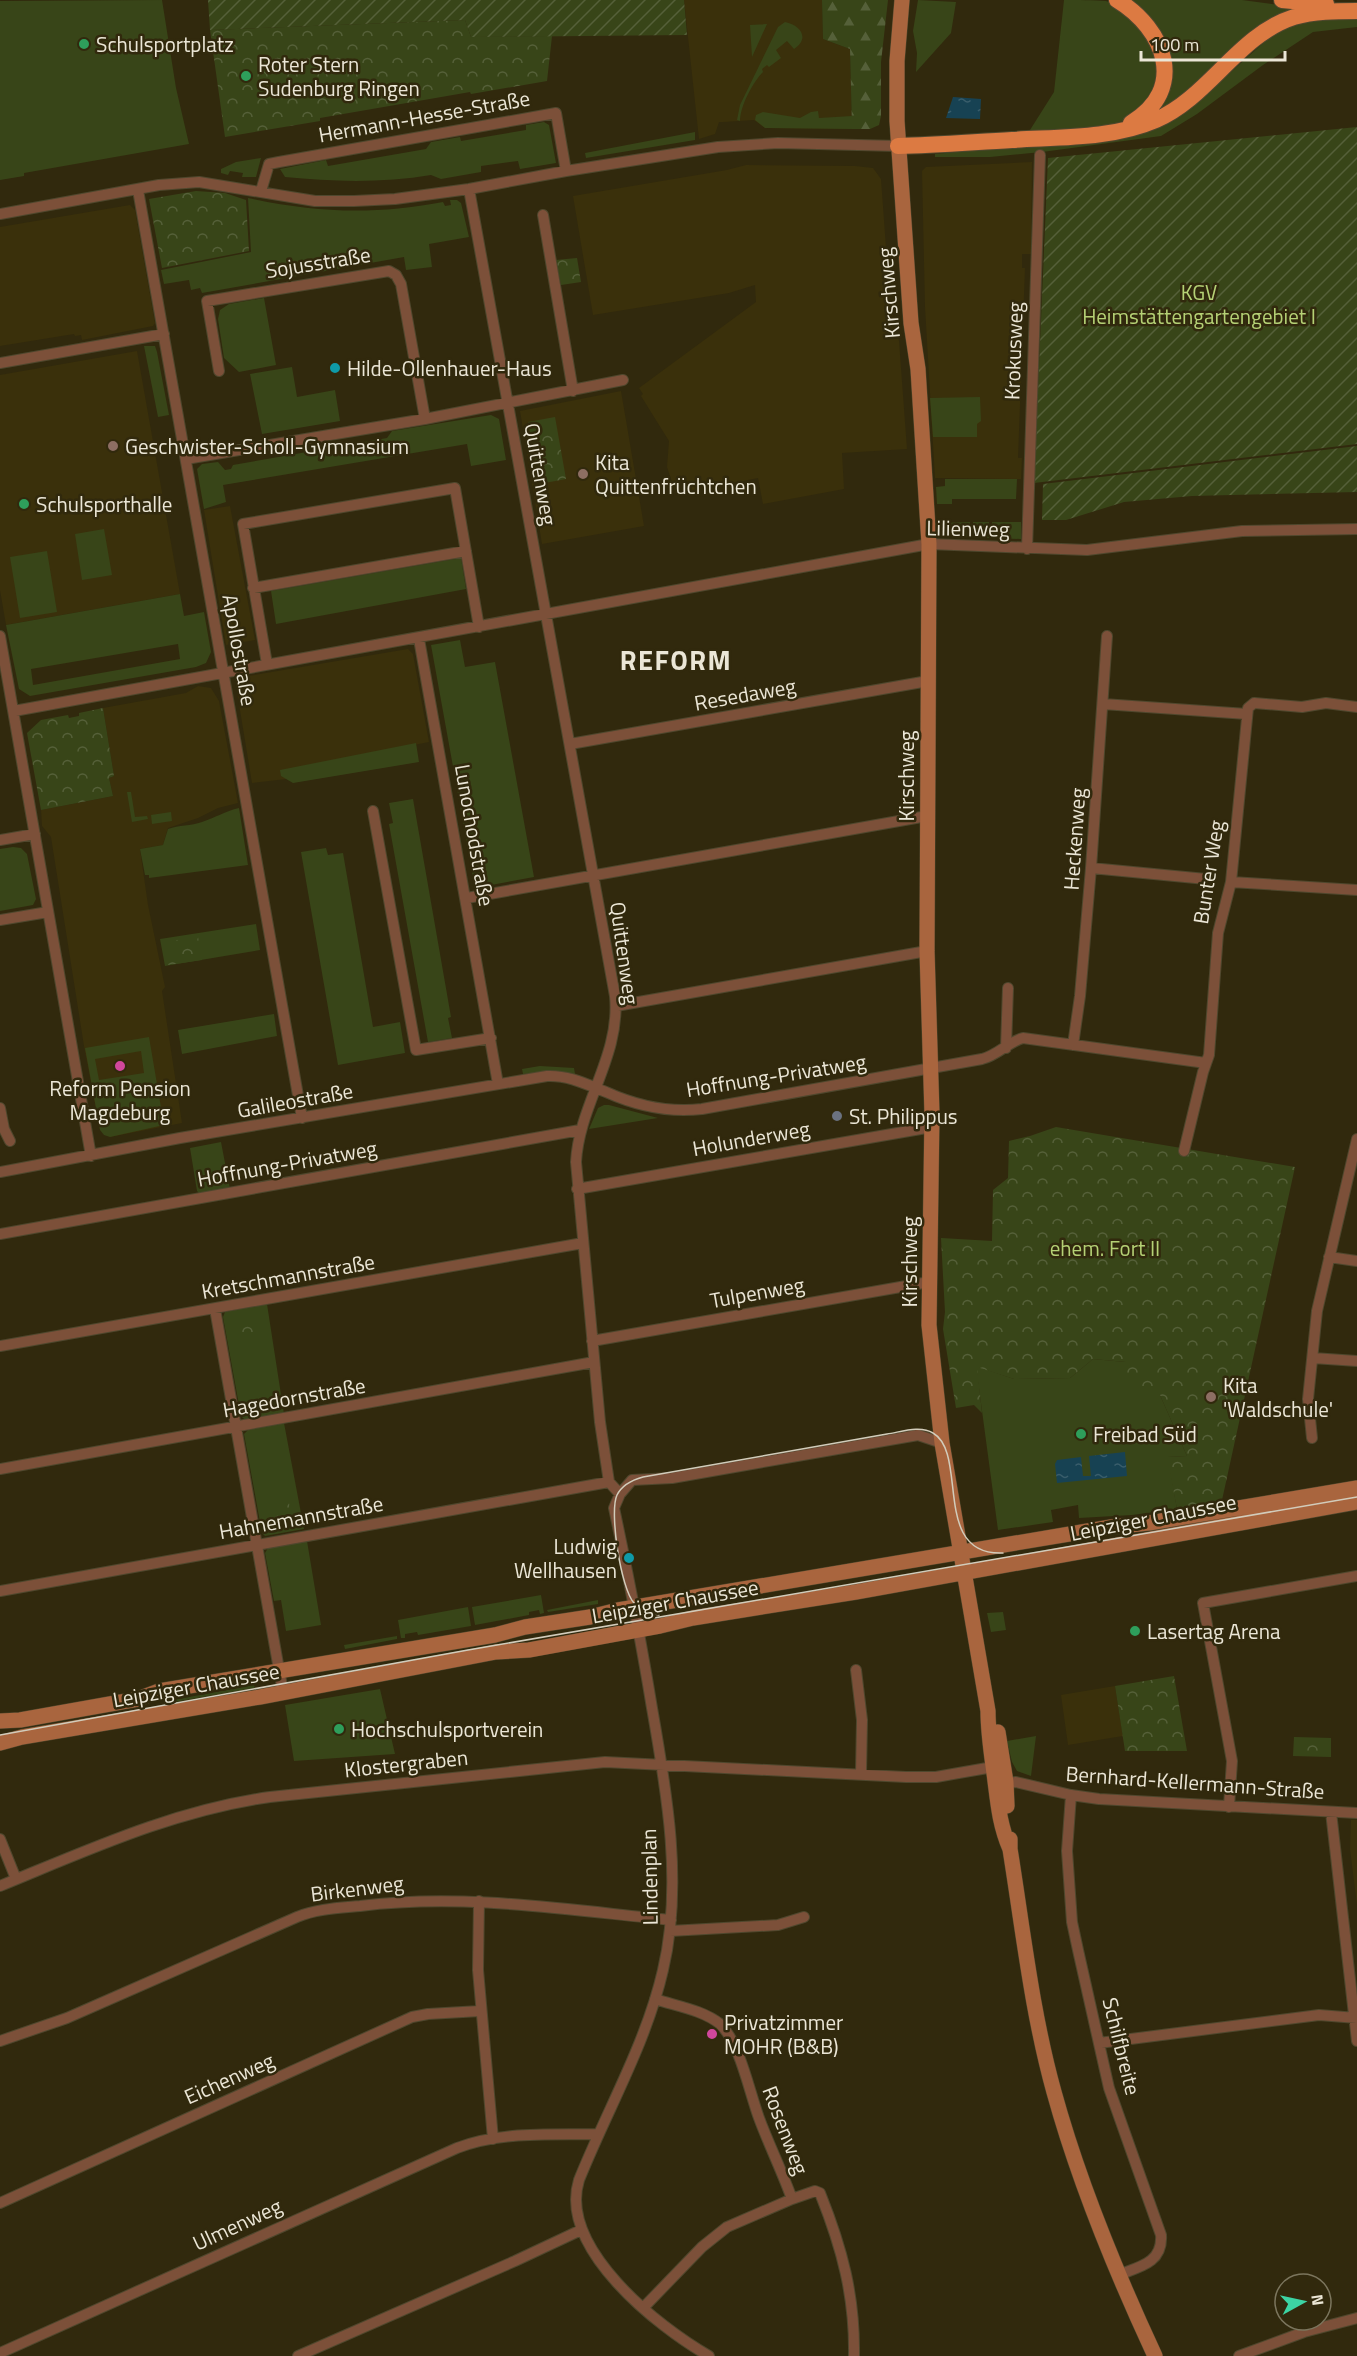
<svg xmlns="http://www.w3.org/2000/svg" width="1357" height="2356" font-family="'Titillium Web',sans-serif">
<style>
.built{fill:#3a300b}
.grass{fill:#384518;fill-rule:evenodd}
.forest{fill:url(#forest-firs)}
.park{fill:url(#park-crowns)}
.garden{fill:url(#garden-furrows)}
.water{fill:url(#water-ripples)}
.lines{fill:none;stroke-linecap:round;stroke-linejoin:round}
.minor-casing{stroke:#4f472d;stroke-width:12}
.secondary-casing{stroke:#4f472d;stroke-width:16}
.trunk-casing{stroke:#4f472d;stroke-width:18}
.minor{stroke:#7c5039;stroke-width:10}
.secondary{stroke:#a9653e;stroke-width:15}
.trunk{stroke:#dc7a42;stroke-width:16}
.tram{stroke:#d2ccbb;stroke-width:1.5}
.leisure-dot{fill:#2e9e5b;stroke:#31290d;stroke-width:2}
.culture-dot{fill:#0f9aa8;stroke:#31290d;stroke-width:2}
.education-dot{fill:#8d6e63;stroke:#31290d;stroke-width:2}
.hotel-dot{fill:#d1479c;stroke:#31290d;stroke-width:2}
.worship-dot{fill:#6b7280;stroke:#31290d;stroke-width:2}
.labels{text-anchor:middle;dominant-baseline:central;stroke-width:5;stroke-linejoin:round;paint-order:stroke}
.poi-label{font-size:21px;fill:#ebe6d6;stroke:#31290d;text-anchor:start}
.street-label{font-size:21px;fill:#ebe6d6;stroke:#31290d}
.park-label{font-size:21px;fill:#b5d175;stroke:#31290d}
.district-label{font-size:27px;font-weight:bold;letter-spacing:1.5px;fill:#ebe6d6;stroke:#31290d}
</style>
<defs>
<pattern id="forest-firs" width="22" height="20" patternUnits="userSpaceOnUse" patternTransform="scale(1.5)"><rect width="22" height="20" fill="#384518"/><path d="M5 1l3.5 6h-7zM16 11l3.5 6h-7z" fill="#556039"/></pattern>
<pattern id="park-crowns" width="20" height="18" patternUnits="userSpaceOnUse" patternTransform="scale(1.5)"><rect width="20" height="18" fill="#384518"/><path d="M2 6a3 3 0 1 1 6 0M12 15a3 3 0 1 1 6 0" fill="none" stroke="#556039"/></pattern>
<pattern id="garden-furrows" width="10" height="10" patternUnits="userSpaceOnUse" patternTransform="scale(1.5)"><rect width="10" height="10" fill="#384518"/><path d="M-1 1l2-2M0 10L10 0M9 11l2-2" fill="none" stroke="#556039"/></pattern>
<pattern id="water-ripples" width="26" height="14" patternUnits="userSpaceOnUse" patternTransform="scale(1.5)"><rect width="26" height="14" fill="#174253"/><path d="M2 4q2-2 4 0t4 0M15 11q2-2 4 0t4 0" fill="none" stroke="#395d6b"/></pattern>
</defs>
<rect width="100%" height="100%" fill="#31290d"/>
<path class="built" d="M684,0H822L823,39L850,49L852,129L765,128L754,120L723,122H719L715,134L699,139Z
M1032,162L1031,254H1022V268H1025L1018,458H1022L1021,479L935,478L925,307L922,171L926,167Z
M746,165L855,166L873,168L881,179L890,302L899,341L907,449L842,453L844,489L763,504L758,478L676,495L667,467L669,441L641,396L643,394L639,388L756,302L755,285L729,293L593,315L573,196L727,170Z
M130,205L135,210L155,323L153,326L82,340L81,335L75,336L74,334L0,346V227Z
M137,351L180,594L6,625L0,590V375Z
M621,391L644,526L542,544L520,411Z
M230,506L255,640L226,645L204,510Z
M408,649L413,654L429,742L294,769L295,778L252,783L237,692L239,680L248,676Z
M198,686L211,688L219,701L238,803L218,808L198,818L168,828L163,845L140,849L148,905L165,987L162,991L182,1123L110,1137L100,1130L84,1046L51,837L42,826L41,810L113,796L109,778L114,776L103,708L186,693Z
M1115,1686L1123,1736L1068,1745L1061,1695Z
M1351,1820H1357V1905L1350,1849Z"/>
<path class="grass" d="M162,0L176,88L189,144L24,173V176L0,180V1Z
M918,0L956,2L951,33L916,72L917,53L913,31Z
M1064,0C1077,0 1095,0 1106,1C1127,8 1155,39 1158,62C1162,84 1141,113 1122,121C1098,132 1056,131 1030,130L1054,92Z
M1126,0H1242L1301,8L1153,116L1168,80Z
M1357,15V27L1313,32L1263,65L1197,114L1161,136L1042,152L990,157H935V154L1112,137L1195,104L1270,37L1286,26L1309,20Z
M785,22C801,25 810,39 794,49L787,41L776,50L781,58L769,67L767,65L762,69L763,72C753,82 740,106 740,121L737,120L740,105L778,27Z
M767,24L752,57L750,25Z
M818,111L819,118L852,116V129L765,128L755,120L756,115L763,112L800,118L811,112Z
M544,122L549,125L556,163L520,169L518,161L481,166V172L441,179L431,175C384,183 334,182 285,177L280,169L326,160L328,166L426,149L431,142L460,137L461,141L526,130V125Z
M695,132V140L586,158L585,153Z
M261,158L256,177H242L243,173L230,171L228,175L221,173V169L236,162Z
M248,198C317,213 374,215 443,202L445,206L451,205L450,200H457L461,203L469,237L429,244L432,267L406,270L404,257L202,293L200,288L191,290L189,280L164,284L161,270L251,252Z
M264,298L276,365L239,372L224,358L218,319L220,310L229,304Z
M144,346H155L157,352L169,415L158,417Z
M292,367L297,397L335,390L340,421L262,434L250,374Z
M980,397L981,421L977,424V437H933L930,398Z
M491,415L499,419L506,460L471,466L467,444L223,485L226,502L204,509L197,469L202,464L218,462L225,470L231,469L233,465L387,438L392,431Z
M945,479H1017L1016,499H952V504H937L936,487L945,486Z
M970,522V537L945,535L938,523Z
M973,522H989V538L973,537Z
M992,522H1021V539L992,538Z
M104,529L112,575L82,580L75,534Z
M47,551L57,612L20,618L10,557Z
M461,558L466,589L276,624L271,591Z
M180,594L184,616L204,612L211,652L206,663L196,667L30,696L19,689L6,625ZM178,644L180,659L33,685L31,669Z
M460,640L465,667L495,662L534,877L475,888L431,645Z
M416,743L419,762L293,783L281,776L280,770Z
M127,792H131L135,817L147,816L148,819L132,822Z
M413,799L451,1017L448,1018L452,1038L428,1042L389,824L393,823L389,803Z
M239,808L248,865L149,878V875H145L140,849L163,845L168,829C179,825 191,826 202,822C215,818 225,811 239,808Z
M171,812L172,821L152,824L151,815Z
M13,847L21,848L27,854L36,899L33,905L0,911V849Z
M326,848L328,855L343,853L373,1027L400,1022L405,1053L338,1065L301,852Z
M256,924L260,950L165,966L160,939Z
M274,1014L277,1036L182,1054L178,1030Z
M149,1037L164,1125L110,1137L104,1135L100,1130L85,1048ZM141,1051L144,1073L99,1080L95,1059Z
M540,1066L574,1068L575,1074L553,1071L523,1074L522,1069Z
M604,1105H609L658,1118L589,1129L598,1108Z
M221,1142L230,1189L200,1194L197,1191L190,1148Z
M267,1304L284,1414L245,1420L241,1416L223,1317L225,1312Z
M1093,1359L1126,1362L1160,1395L1187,1456L1168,1457L1177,1509L1132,1515L1079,1518L1078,1505L1051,1510L1053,1522L998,1530L976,1366L1014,1379L1070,1378Z
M284,1423L304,1529L265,1536L262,1533L244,1434L248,1430Z
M307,1541L321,1625L286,1631L281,1600L274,1601L265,1553L268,1548Z
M541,1595L544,1613L540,1614L539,1610L529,1612V1615L475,1625L472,1607Z
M598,1600V1604L548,1612L547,1610Z
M468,1607L471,1626L418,1635L417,1632L405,1634V1638H401L398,1620Z
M1003,1612L1006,1630L991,1632L987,1613Z
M397,1636V1639L345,1649L344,1645Z
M254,1685L255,1688L174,1702L173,1700Z
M380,1689L395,1754L294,1761L285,1705Z
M1036,1736L1031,1776L1017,1771L1012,1762L1007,1741Z"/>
<path class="forest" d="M822,0H888L881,62V116L879,125L870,129H852L850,49L823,39Z"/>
<path class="park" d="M465,20L471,37L552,36L547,81L471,94L470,92L320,118V121L225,137L210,30Z
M196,191L225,193L246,200L249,251L162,268L149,199Z
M577,258L581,282L561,285L556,260Z
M555,417L566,479L539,484L528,422Z
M103,708L114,776L109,778L113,796L41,810L27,733L41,720L68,715L69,718L79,716V713Z
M198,937L202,960L168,965L163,942Z
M1056,1127L1295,1167L1222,1500L1177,1509L1167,1457L1187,1456L1160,1395L1136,1391L1127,1375L1126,1362L1093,1359L1070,1378L1014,1379L977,1367L982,1413L974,1405L956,1408L943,1329L945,1312L941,1238L992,1241L993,1190L1008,1178L1009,1141L1030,1136Z
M256,1318L259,1335L234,1339L232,1322Z
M289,1503L291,1515L285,1522L276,1519L274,1505Z
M1174,1676L1187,1751H1125L1115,1686Z
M1294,1737L1331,1738V1757L1293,1756Z"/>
<path class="garden" d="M208,0H684L687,35L471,37L465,20L210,30Z
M1357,127V444L1034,483L1048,158Z
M1357,446V492L1192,496L1124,502L1066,520H1042L1043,484Z"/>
<path class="water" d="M953,97L981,99L980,119L946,118Z
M1125,1452L1127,1476L1057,1483L1055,1464L1057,1460L1081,1457L1083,1476H1091L1089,1456Z"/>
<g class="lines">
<g class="minor-casing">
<path id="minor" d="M469,189L615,996C621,1056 579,1104 576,1162L600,1422L609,1482L620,1494
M138,190L302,1118
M261,191L269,164L279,162L556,113L566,171
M0,214L159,185L199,182L315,201H354L395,199L469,189L566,171L718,147L778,143L898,146
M543,215L573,391
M0,363L164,334
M219,371L207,301L389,271L396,275L401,284L425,419
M186,459L425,419L623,380
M1027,549L1040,155
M253,588L466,551
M0,636L91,1156
M419,639L498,1084
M267,664L243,524L455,488L479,627
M1103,704L1247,714
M14,711L929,544L1087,550L1242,531L1357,529
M570,744L928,681
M373,811L416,1050L491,1038
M0,840L35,834
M1091,868L1206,879
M1231,882L1357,890
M467,898L927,816
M0,920L48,912
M616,1006L927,951
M1073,1045L1080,996L1091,868L1107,636
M1006,1048L1008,988
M0,1108L4,1129L10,1141
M1184,1151L1203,1072L1209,1055L1218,933L1231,882L1248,708L1254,703L1302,707L1326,703L1357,707
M0,1172L180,1138L547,1076C568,1075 586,1084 606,1092C637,1106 668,1113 702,1109L982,1059C998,1055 1008,1042 1023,1038L1206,1063
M577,1189L932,1127
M0,1234L580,1130
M1329,1257L1357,1261
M215,1309L283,1692
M592,1341L929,1282
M0,1346L583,1243
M1313,1358L1357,1361
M1312,1438L1308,1399L1317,1311L1357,1139
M0,1469L594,1362
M0,1591L609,1482
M856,1670L862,1720L861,1774
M1000,1784L1016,1782L1071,1795L1099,1799L1357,1813
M1071,1795L1067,1851L1072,1922L1078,1950L1109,2088L1161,2235C1163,2263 1139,2267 1118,2275
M1229,1807L1232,1761L1203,1603L1357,1576
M1331,1812L1357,2041
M0,1839L16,1879
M0,1886C88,1850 175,1810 270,1797L605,1762L906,1777H936L993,1767
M479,1901L478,1970L493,2139
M670,1931L778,1925L804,1917
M655,1999C676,2006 703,2010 720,2024C740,2043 749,2091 759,2118C769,2145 782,2171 792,2199L815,2191L820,2193C842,2248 855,2296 854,2356
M0,2041L67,2018L297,1917C316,1909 339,1908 360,1906C464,1893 568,1910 671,1920
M1099,2043L1319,2015L1357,2018
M0,2203L412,2017L428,2014L480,2011
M643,2308L702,2247L727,2227L792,2199
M0,2353L457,2148C501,2131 551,2135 598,2134
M298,2356L515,2261L581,2230
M709,2356C658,2327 558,2248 579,2180C607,2110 646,2044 663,1970C683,1885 667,1793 652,1708C641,1641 628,1574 614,1508L620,1494L632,1480L672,1478L918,1435L942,1443
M1239,2356L1304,2332L1357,2318"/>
</g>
<g class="secondary-casing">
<path id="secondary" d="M902,0L897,61V121L911,323L918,369L929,544L927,951L932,1114L929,1325L942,1443L988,1711C988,1735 992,1757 995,1781C998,1805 1000,1826 1010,1849
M0,1721L20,1720L138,1699L159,1691L495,1635L525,1627L590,1617L618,1610L1111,1527L1149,1523L1357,1488
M998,1732L1006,1782L1007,1806
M0,1743L22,1737L260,1697L496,1652L529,1650L660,1626L693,1618L856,1592L1357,1502
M1010,1839V1849C1023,1930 1032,2013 1054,2092C1079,2183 1115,2270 1155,2356"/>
</g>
<g class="trunk-casing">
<path id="trunk" d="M1117,0C1165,29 1188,89 1131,123
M1282,0L1326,4
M898,146C936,145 974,142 1012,140C1059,137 1112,139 1156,120C1209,97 1238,35 1294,17C1314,11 1336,11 1357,11"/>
</g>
<use href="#minor" class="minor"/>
<use href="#secondary" class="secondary"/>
<use href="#trunk" class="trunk"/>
<path class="tram" d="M659,1615C650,1614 640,1610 634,1603C621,1589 609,1512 617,1495C622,1485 632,1480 643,1477L887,1434C901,1432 920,1425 933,1433C969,1454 931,1556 1003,1553
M0,1735L468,1650L1357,1497"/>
</g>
<g class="leisure-dot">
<circle cx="84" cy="44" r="6"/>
<circle cx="246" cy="76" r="6"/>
<circle cx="24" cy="504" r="6"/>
<circle cx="1081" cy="1434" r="6"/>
<circle cx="1135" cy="1631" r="6"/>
<circle cx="339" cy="1729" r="6"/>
</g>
<g class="culture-dot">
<circle cx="335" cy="368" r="6"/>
<circle cx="629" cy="1558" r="6"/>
</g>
<g class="education-dot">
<circle cx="113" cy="446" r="6"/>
<circle cx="583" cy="474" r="6"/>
<circle cx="1211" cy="1397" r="6"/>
</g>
<g class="hotel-dot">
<circle cx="120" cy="1066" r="6"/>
<circle cx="712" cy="2034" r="6"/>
</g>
<circle class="worship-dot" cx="837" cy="1116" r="6"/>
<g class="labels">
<g class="poi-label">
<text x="96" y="44">Schulsportplatz</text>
<text x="258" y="64">Roter Stern<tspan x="258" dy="24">Sudenburg Ringen</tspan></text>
<text x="347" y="368">Hilde-Ollenhauer-Haus</text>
<text x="125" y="446">Geschwister-Scholl-Gymnasium</text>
<text x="595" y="462">Kita<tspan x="595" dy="24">Quittenfrüchtchen</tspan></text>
<text x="36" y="504">Schulsporthalle</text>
<text x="120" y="1088" text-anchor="middle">Reform Pension<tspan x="120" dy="24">Magdeburg</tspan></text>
<text x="849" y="1116">St. Philippus</text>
<text x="1223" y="1385">Kita<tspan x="1223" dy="24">'Waldschule'</tspan></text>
<text x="1093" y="1434">Freibad Süd</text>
<text x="617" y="1546" text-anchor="end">Ludwig<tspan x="617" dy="24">Wellhausen</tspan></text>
<text x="1147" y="1631">Lasertag Arena</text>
<text x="351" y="1729">Hochschulsportverein</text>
<text x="724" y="2022">Privatzimmer<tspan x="724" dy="24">MOHR (B&amp;B)</tspan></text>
</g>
<g class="street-label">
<text transform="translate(424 116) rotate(-10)">Hermann-Hesse-Straße</text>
<text transform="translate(318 262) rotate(-9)">Sojusstraße</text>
<text transform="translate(888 293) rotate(-95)">Kirschweg</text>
<text transform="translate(1013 351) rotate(-88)">Krokusweg</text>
<text transform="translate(541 474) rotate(80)">Quittenweg</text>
<text transform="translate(968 528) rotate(1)">Lilienweg</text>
<text transform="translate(240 650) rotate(80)">Apollostraße</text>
<text transform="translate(745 694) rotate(-10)">Resedaweg</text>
<text transform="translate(906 776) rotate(-90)">Kirschweg</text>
<text transform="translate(475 835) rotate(80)">Lunochodstraße</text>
<text transform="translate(1074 839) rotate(-86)">Heckenweg</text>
<text transform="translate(1208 872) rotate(-81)">Bunter Weg</text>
<text transform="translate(625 953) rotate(82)">Quittenweg</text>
<text transform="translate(776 1075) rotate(-9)">Hoffnung-Privatweg</text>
<text transform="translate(295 1100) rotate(-10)">Galileostraße</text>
<text transform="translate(751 1138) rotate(-10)">Holunderweg</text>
<text transform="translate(287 1163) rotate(-10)">Hoffnung-Privatweg</text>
<text transform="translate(909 1262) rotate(-90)">Kirschweg</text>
<text transform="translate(288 1276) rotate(-10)">Kretschmannstraße</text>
<text transform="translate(757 1292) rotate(-10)">Tulpenweg</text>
<text transform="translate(294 1397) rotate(-10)">Hagedornstraße</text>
<text transform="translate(301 1517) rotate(-10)">Hahnemannstraße</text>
<text transform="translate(1153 1517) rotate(-11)">Leipziger Chaussee</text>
<text transform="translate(675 1601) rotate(-10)">Leipziger Chaussee</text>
<text transform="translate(196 1685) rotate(-10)">Leipziger Chaussee</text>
<text transform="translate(406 1763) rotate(-6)">Klostergraben</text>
<text transform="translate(1195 1782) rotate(4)">Bernhard-Kellermann-Straße</text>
<text transform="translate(649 1877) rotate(-91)">Lindenplan</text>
<text transform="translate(357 1888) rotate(-7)">Birkenweg</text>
<text transform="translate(1122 2046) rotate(76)">Schilfbreite</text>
<text transform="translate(229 2078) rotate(-24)">Eichenweg</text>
<text transform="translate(786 2130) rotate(69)">Rosenweg</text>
<text transform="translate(237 2224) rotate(-25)">Ulmenweg</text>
</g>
<g class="park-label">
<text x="1199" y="292">KGV<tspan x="1199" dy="24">Heimstättengartengebiet I</tspan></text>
<text x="1105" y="1248">ehem. Fort II</text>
</g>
<g class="district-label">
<text x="676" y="659">REFORM</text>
</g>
</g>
<g transform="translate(1303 2302) rotate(82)"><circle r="28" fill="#31290d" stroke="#7b755d" stroke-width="1.5"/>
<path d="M0-4.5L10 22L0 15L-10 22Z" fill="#3cd4a4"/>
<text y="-9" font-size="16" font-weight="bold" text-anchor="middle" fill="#ebe6d6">N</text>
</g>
<path d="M1141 51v9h144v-9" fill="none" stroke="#ebe6d6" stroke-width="3"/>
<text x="1150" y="51" font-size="18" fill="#ebe6d6" stroke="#31290d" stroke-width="4.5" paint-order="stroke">100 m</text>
</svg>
